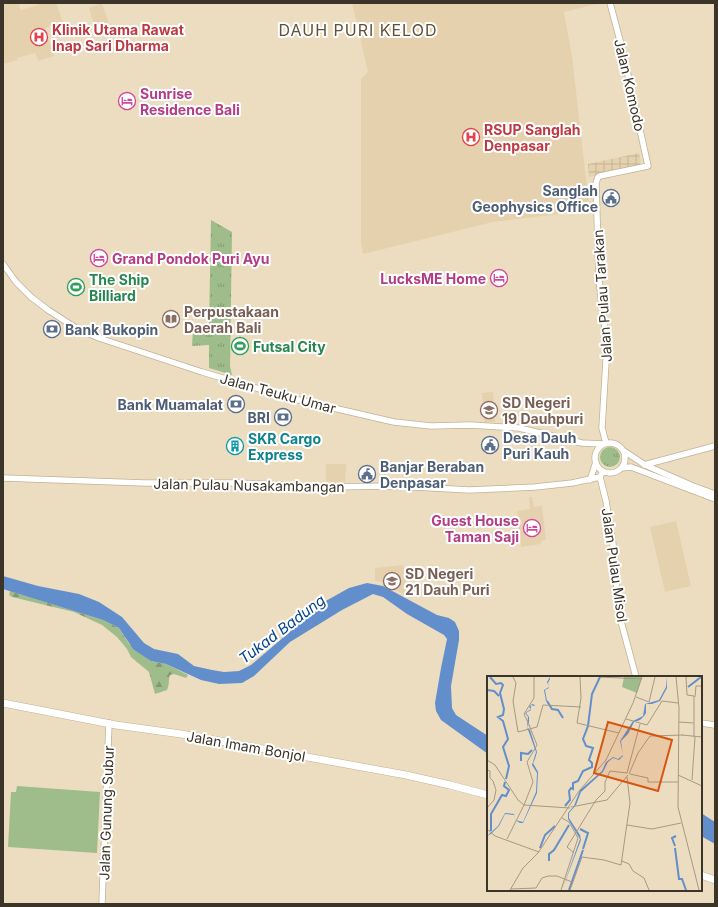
<svg xmlns="http://www.w3.org/2000/svg" width="718" height="907" font-family="Inter,sans-serif">
<style>
.built{fill:#e5d1ae}
.industrial{fill:url(#industrial-grid)}
.forest{fill:url(#forest-firs)}
.park{fill:url(#park-tufts)}
.garden{fill:#9ebd8a}
.water{fill:#628fcc}
.lines{fill:none;stroke-linecap:round;stroke-linejoin:round}
.secondary-casing{stroke:#c1b196;stroke-width:7}
.highway-casing{stroke:#c1b196;stroke-width:8}
.secondary{stroke:#fff;stroke-width:5.5}
.highway{stroke:#fff;stroke-width:7}
.labels{text-anchor:middle;dominant-baseline:central;stroke-width:4;stroke-linejoin:round;paint-order:stroke}
.health-label{font-size:14px;font-weight:bold;fill:#be3a42;stroke:#fff;text-anchor:start}
.street-label{font-size:14px;fill:#3a3429;stroke:#fff}
.hotel-label{font-size:14px;font-weight:bold;fill:#b23c85;stroke:#fff;text-anchor:start}
.service-label{font-size:14px;font-weight:bold;fill:#4e5e75;stroke:#fff;text-anchor:end}
.leisure-label{font-size:14px;font-weight:bold;fill:#27864d;stroke:#fff;text-anchor:start}
.education-label{font-size:14px;font-weight:bold;fill:#785e54;stroke:#fff;text-anchor:start}
.culture-label{font-size:14px;font-weight:bold;fill:#0d838f;stroke:#fff;text-anchor:start}
.water-label{font-size:15px;font-style:italic;fill:#04448e;stroke:#fff}
.quarter-label{font-size:16px;letter-spacing:1px;fill:#60523a;stroke:#fff}
.inset-river{fill:none;stroke:#628fcc;stroke-width:2}
.inset-road{fill:none;stroke:#a59984;stroke-width:1}
.view{fill:#d7550f;fill-opacity:0.15;stroke:#d7550f;stroke-width:2}
.inset-edge{fill:none;stroke:#3a3429;stroke-width:2}
</style>
<defs>
<pattern id="industrial-grid" width="8" height="8" patternUnits="userSpaceOnUse"><rect width="8" height="8" fill="#e5d1ae"/><path d="M0 4h8M4 0v8" fill="none" stroke="#c5b496"/></pattern>
<pattern id="forest-firs" width="22" height="20" patternUnits="userSpaceOnUse"><rect width="22" height="20" fill="#9ebd8a"/><path d="M5 1l3.5 6h-7zM16 11l3.5 6h-7z" fill="#829a71"/></pattern>
<pattern id="park-tufts" width="24" height="20" patternUnits="userSpaceOnUse"><rect width="24" height="20" fill="#9ebd8a"/><path d="M3 7l-1-3M5 7V3M7 7l1-3M15 17l-1-3M17 17v-4M19 17l1-3" fill="none" stroke="#829a71"/></pattern>
</defs>
<rect width="100%" height="100%" fill="#edddc0"/>
<path class="built" d="M3,3H18L21,10L38,5L37,3H56L63,22L45,28L54,56L38,61L35,53L17,58L18,60L3,64Z
M102,3L111,30L97,34L89,8Z
M352,3H601L564,12L572,56L589,205L559,214L493,222L363,254L361,242V79L368,72Z
M493,392L495,422H484L482,393Z
M326,464H346L345,486L326,484Z
M529,497H532L534,507L542,506L546,540L541,541V544L521,547L517,511L530,509Z
M676,521L691,586L665,592L650,527Z
M403,565L408,591L410,598L380,581H375V568Z"/>
<path class="industrial" d="M639,153L641,162L638,166L589,177L588,164Z"/>
<path class="forest" d="M10,591L103,620L119,628L129,644L151,661L166,664L188,675L186,678L174,674L170,675C168,680 170,684 167,690L155,694L149,672L131,657L127,649L117,637L102,625L74,612L12,597L9,595Z"/>
<path class="park" d="M211,220L232,232L230,366L232,375L209,368V345L192,346L193,329H209Z
M600 457a10 10 0 1 1 20 0a10 10 0 1 1-20 0Z"/>
<path class="garden" d="M17,786L100,792L97,853L8,847L11,792H16Z"/>
<path class="water" d="M3,576L38,586L79,594L99,602L122,617L144,643L154,649L178,654L194,666L212,670L224,672L239,671L251,665L299,624V622L315,607L349,588L367,583L383,586L437,615L449,618L455,622L459,631V640L451,686L452,708L456,715L488,736V754L441,720L436,711L435,703L441,668L447,639L444,635L407,614L383,597L373,594L342,610L290,642L254,676L242,683L219,684L201,680L166,664L151,661L133,649L119,628L103,620L3,589Z
M701,813L715,822V844L701,836Z"/>
<g class="lines">
<g class="secondary-casing">
<path id="secondary" d="M3,264L16,282L31,297L48,310L76,328L99,338L202,372L290,398L394,422L431,426L470,425L519,428L582,443L603,444
M595 458a15 15 0 1 1 30 0a15 15 0 1 1-30 0Z
M606,443L602,428L607,344L599,281L596,183L598,177L600,176L648,166L622,48L610,3
M624,451L645,465L693,486L715,494
M644,465L715,446
M621,468L631,467L715,499
M600,477L606,501L613,544L619,614L636,677
M3,478L145,483H238L320,487L397,486L469,490L535,487L572,483L600,477L603,471
M590,480L596,462
M701,723L715,725
M102,904L109,723"/>
</g>
<g class="highway-casing">
<path id="highway" d="M3,703L116,725L181,734L406,775L450,785L488,795
M701,875L715,880"/>
</g>
<use href="#secondary" class="secondary"/>
<use href="#highway" class="highway"/>
</g>
<defs>
<g id="hospital-ring" transform="scale(0.9)"><circle r="9.5" fill="#fff" stroke="#e0444e" stroke-width="1.5"/><path d="M-5-5h3v3.5h4V-5h3V5h-3V1.5h-4V5h-3Z" fill="#e0444e"/></g>
<g id="hotel-ring" transform="scale(0.9)"><circle r="9.5" fill="#fff" stroke="#d1479c" stroke-width="1.5"/><path d="M-6-4.5h1.5V1H6V5H4.5V3h-9V5H-6ZM-4 0a1.8 1.8 0 1 1 3.6 0ZM.5 0V-2.5h3Q6-2.5 6 0Z" fill="#d1479c"/></g>
<g id="civic-ring" transform="scale(0.9)"><circle r="9.5" fill="#fff" stroke="#5c6f8a" stroke-width="1.5"/><path d="M-.6-6.5H3V-4.5H.6V-3L4-1V1h2V6H-6V1h2V-1L-.6-3ZM-1.2 2.5V6h2.4V2.5Z" fill="#5c6f8a"/></g>
<g id="stadium-ring" transform="scale(0.9)"><circle r="9.5" fill="#fff" stroke="#2e9e5b" stroke-width="1.5"/><path d="M0-5a6.5 5 0 1 0 0 10a6.5 5 0 1 0 0-10ZM-3.5-1.8h7v3.6h-7Z" fill="#2e9e5b"/></g>
<g id="library-ring" transform="scale(0.9)"><circle r="9.5" fill="#fff" stroke="#8d6e63" stroke-width="1.5"/><path d="M-6-4Q-3-5.5-.7-3.5V5Q-3 3-6 4ZM6-4Q3-5.5 .7-3.5V5Q3 3 6 4Z" fill="#8d6e63"/></g>
<g id="bank-ring" transform="scale(0.9)"><circle r="9.5" fill="#fff" stroke="#5c6f8a" stroke-width="1.5"/><path d="M-6-4H6V4H-6ZM0-2.3a2.3 2.3 0 1 0 0 4.6a2.3 2.3 0 1 0 0-4.6Z" fill="#5c6f8a"/></g>
<g id="school-ring" transform="scale(0.9)"><circle r="9.5" fill="#fff" stroke="#8d6e63" stroke-width="1.5"/><path d="M0-5L7-2L0 1L-7-2ZM-4 1L0 2.5L4 1V4Q0 6-4 4Z" fill="#8d6e63"/></g>
<g id="building-ring" transform="scale(0.9)"><circle r="9.5" fill="#fff" stroke="#0f9aa8" stroke-width="1.5"/><path d="M-4-6H4V6H1V3H-1V6H-4ZM-2.5-4.3h1.7v1.8h-1.7ZM.8-4.3h1.7v1.8H.8ZM-2.5-1h1.7V.8h-1.7ZM.8-1h1.7V.8H.8Z" fill="#0f9aa8"/></g>
</defs>
<g fill-rule="evenodd">
<use href="#hospital-ring" x="39" y="37"/>
<use href="#hotel-ring" x="127" y="101"/>
<use href="#hospital-ring" x="471" y="137"/>
<use href="#civic-ring" x="611" y="198"/>
<use href="#hotel-ring" x="99" y="258"/>
<use href="#hotel-ring" x="499" y="278"/>
<use href="#stadium-ring" x="76" y="287"/>
<use href="#library-ring" x="171" y="319"/>
<use href="#bank-ring" x="52" y="329"/>
<use href="#stadium-ring" x="240" y="346"/>
<use href="#bank-ring" x="236" y="404"/>
<use href="#school-ring" x="489" y="410"/>
<use href="#bank-ring" x="283" y="417"/>
<use href="#civic-ring" x="490" y="445"/>
<use href="#building-ring" x="235" y="446"/>
<use href="#civic-ring" x="367" y="474"/>
<use href="#hotel-ring" x="532" y="528"/>
<use href="#school-ring" x="392" y="581"/>
</g>
<g class="labels">
<g class="health-label">
<text x="52" y="29">Klinik Utama Rawat<tspan x="52" dy="16">Inap Sari Dharma</tspan></text>
<text x="484" y="129">RSUP Sanglah<tspan x="484" dy="16">Denpasar</tspan></text>
</g>
<g class="street-label">
<text transform="translate(630 85) rotate(77)">Jalan Komodo</text>
<text transform="translate(602 296) rotate(-94)">Jalan Pulau Tarakan</text>
<text transform="translate(278 393) rotate(15)">Jalan Teuku Umar</text>
<text transform="translate(249 485) rotate(1)">Jalan Pulau Nusakambangan</text>
<text transform="translate(615 565) rotate(82)">Jalan Pulau Misol</text>
<text transform="translate(246 746) rotate(10)">Jalan Imam Bonjol</text>
<text transform="translate(106 813) rotate(-88)">Jalan Gunung Subur</text>
</g>
<g class="hotel-label">
<text x="140" y="93">Sunrise<tspan x="140" dy="16">Residence Bali</tspan></text>
<text x="112" y="258">Grand Pondok Puri Ayu</text>
<text x="486" y="278" text-anchor="end">LucksME Home</text>
<text x="519" y="520" text-anchor="end">Guest House<tspan x="519" dy="16">Taman Saji</tspan></text>
</g>
<g class="service-label">
<text x="598" y="190">Sanglah<tspan x="598" dy="16">Geophysics Office</tspan></text>
<text x="65" y="329" text-anchor="start">Bank Bukopin</text>
<text x="223" y="404">Bank Muamalat</text>
<text x="270" y="417">BRI</text>
<text x="503" y="437" text-anchor="start">Desa Dauh<tspan x="503" dy="16">Puri Kauh</tspan></text>
<text x="380" y="466" text-anchor="start">Banjar Beraban<tspan x="380" dy="16">Denpasar</tspan></text>
</g>
<g class="leisure-label">
<text x="89" y="279">The Ship<tspan x="89" dy="16">Billiard</tspan></text>
<text x="253" y="346">Futsal City</text>
</g>
<g class="education-label">
<text x="184" y="311">Perpustakaan<tspan x="184" dy="16">Daerah Bali</tspan></text>
<text x="502" y="402">SD Negeri<tspan x="502" dy="16">19 Dauhpuri</tspan></text>
<text x="405" y="573">SD Negeri<tspan x="405" dy="16">21 Dauh Puri</tspan></text>
</g>
<g class="culture-label">
<text x="248" y="438">SKR Cargo<tspan x="248" dy="16">Express</tspan></text>
</g>
<g class="water-label">
<text transform="translate(282 629) rotate(-37)">Tukad Badung</text>
</g>
<g class="quarter-label">
<text x="358" y="30">DAUH PURI KELOD</text>
</g>
</g>
<g transform="translate(487 676)">
<rect width="215" height="215" fill="#edddc0"/>
<path d="M137,1H155L150,17L135,11Z" fill="#9ebd8a"/>
<path d="M63,1V3L61,7L62,12L58,14L60,25L48,24V29L47,30L44,29V34L39,37L42,41V46L40,51L43,54L50,76L48,83L46,87L51,96L50,117L36,147H33L28,144L27,139L18,138L12,150L4,158L0,160L11,150L18,137L27,138L28,144L36,146L49,116L50,97L45,89L49,76L40,51L41,41L38,37L44,33L42,31L45,28L48,29V24L59,25L57,14L62,11L60,6ZM180,1V12L173,25L165,28H159V37L157,40L153,44L147,46L141,58L134,65L136,80L132,84L126,82L121,86L116,96L94,116L89,129L82,137V142L93,159L94,164L75,214L93,163L81,143V137L87,130L93,114L115,95L119,86L126,81L131,83L136,79L133,65L146,45L156,40L158,28L172,24L179,11Z" fill="#628fcc"/>
<path class="inset-river" d="M3,1L9,8L14,7L16,9L13,17L17,33L16,39L11,41L16,45L21,63L16,71L22,90L19,103M201,11L214,1M0,14L7,15L12,20M60,25L65,33L71,34L76,42M34,85V77L41,78L45,74M78,130L83,124L82,115L84,112L86,113V107L91,105L96,95L105,91V87L102,84L106,72L99,70L96,63L101,50L105,18L113,1M93,153L101,157L96,173M4,155V138L15,119L19,120L22,114L17,110L18,106M188,170L185,162L189,160M53,172L58,159L68,150M188,172L192,203H195L199,214M62,185V178L67,174L82,149M82,214L96,174"/>
<path class="inset-road" d="M26,1L29,7L26,25L31,56L50,51L56,29L94,31M93,1L94,22L90,47L132,57M113,1L155,3M189,1L192,32L191,131L212,214M199,1L200,19L207,20V61M149,21L162,26L168,1M208,21L209,10H215M139,43L160,49L175,25L191,27M192,46L206,47M42,49L50,69L40,86L46,106L37,129L83,132M43,51L37,38L47,22V1M195,59L215,61M0,84L8,89L31,124L37,129L20,163M0,94L3,95V102L6,105L9,114L7,124L0,132M140,97L153,48M142,98L151,77L163,60L196,59M143,98L161,102V106H191M191,99L215,110M205,104L208,61M84,131L120,124L141,99M140,149L165,153L194,147M0,153L8,160L52,176M87,177L80,171L109,124L118,115V106L123,95L140,97M135,185L142,188L146,195L157,202L162,214M24,213L49,212L55,202L61,200H70L85,206M23,214L36,192L51,177L92,115L119,84L146,27L155,1M74,214L91,162L82,146L75,142M83,214L95,181L117,184L134,189L143,127L140,101"/>
<path class="view" d="M121,46L185,64L171,115L107,97Z"/>
<rect width="215" height="215" class="inset-edge"/>
</g>
<rect width="718" height="907" fill="none" stroke="#3a3429" stroke-width="8"/>
</svg>
